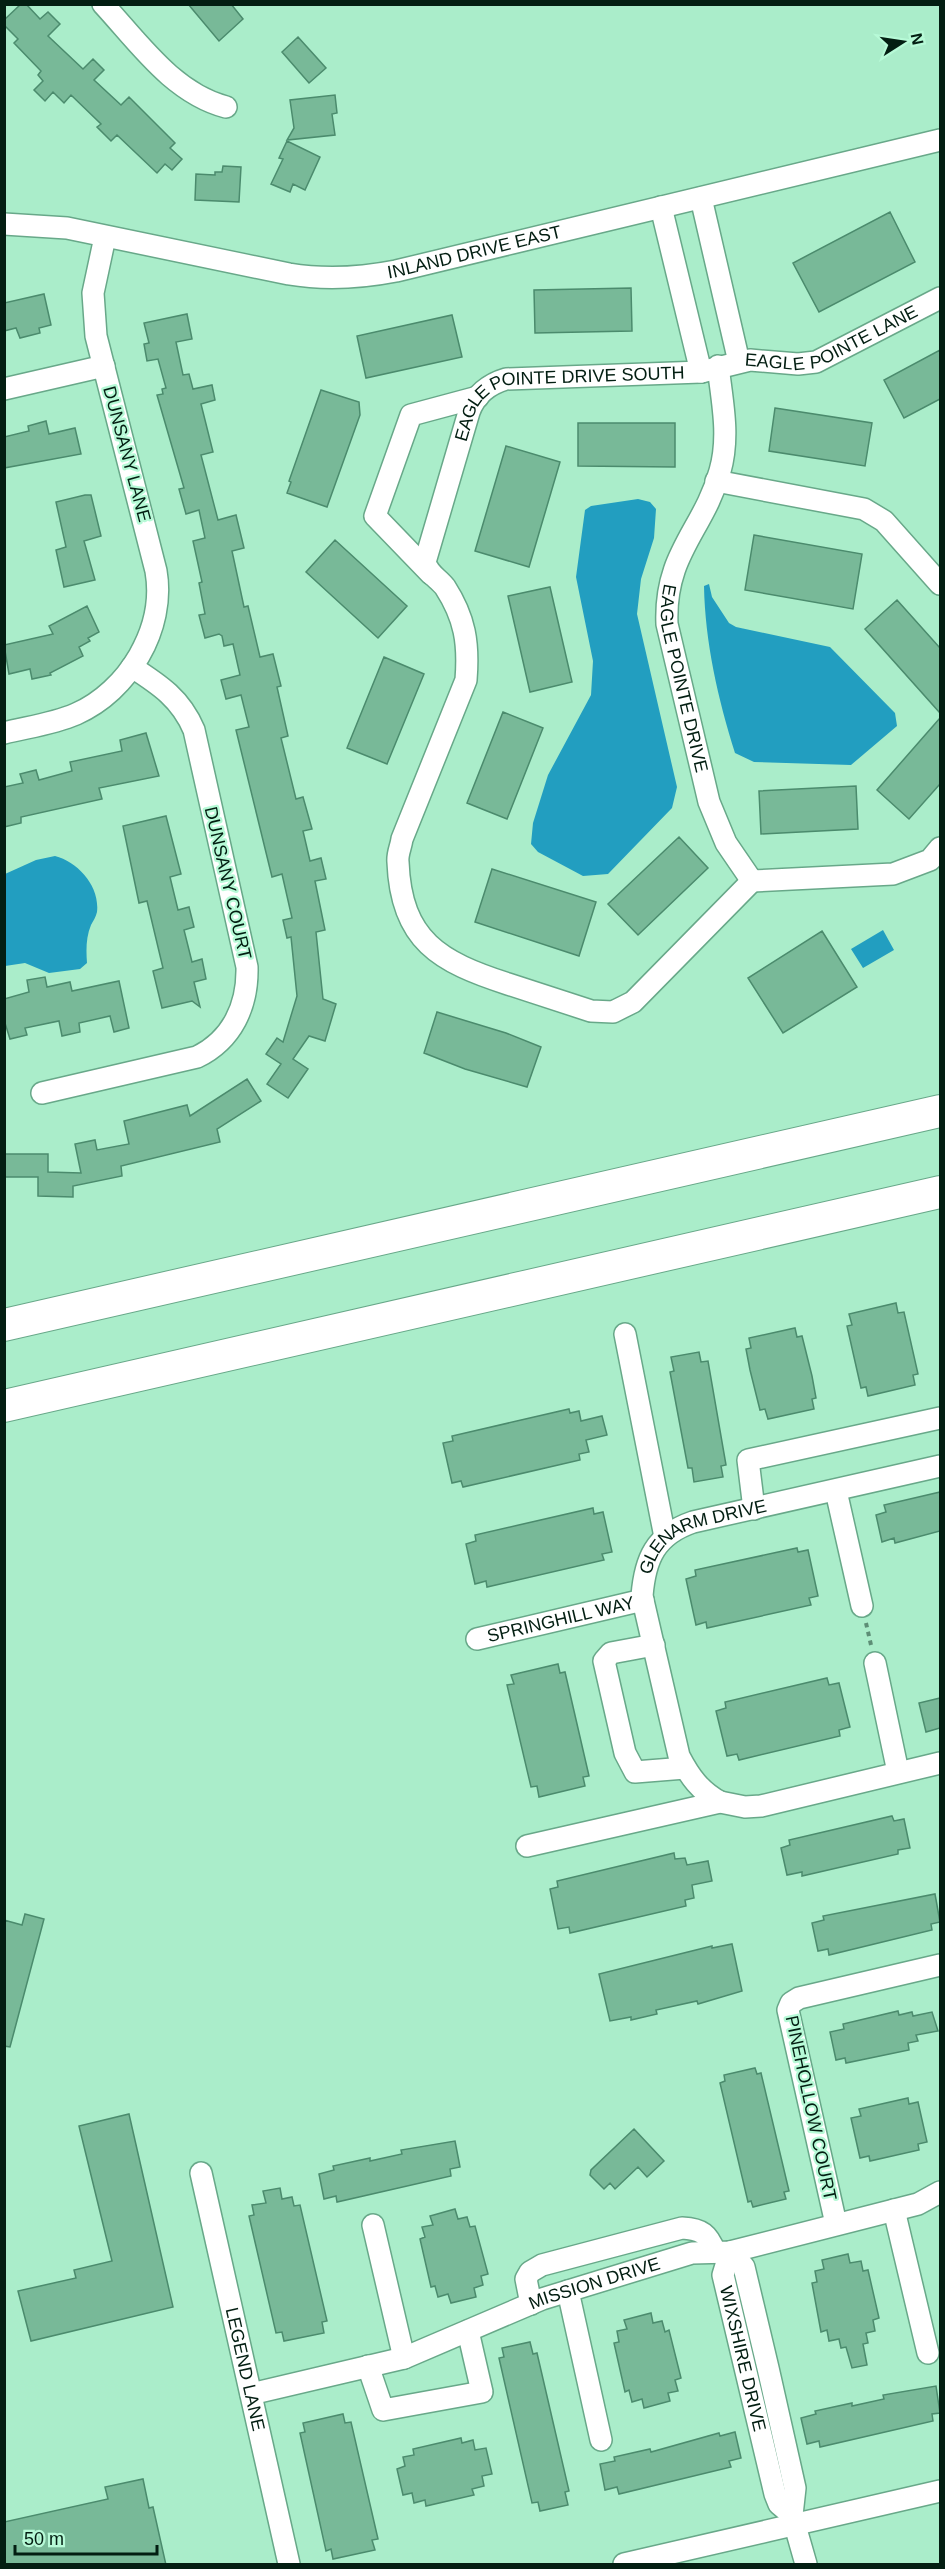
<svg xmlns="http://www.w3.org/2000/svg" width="945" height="2569" font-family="Arial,sans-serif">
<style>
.water{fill:#229ec0}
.building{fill:#78b998;stroke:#4b8b6d;stroke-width:1.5}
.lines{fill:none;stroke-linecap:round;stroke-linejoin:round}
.minor-casing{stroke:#68a889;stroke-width:24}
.highway-casing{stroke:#68a889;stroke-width:34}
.path{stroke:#5d8e76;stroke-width:4;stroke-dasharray:4.5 4.5;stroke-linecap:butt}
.minor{stroke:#fff;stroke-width:21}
.highway{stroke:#fff;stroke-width:32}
.labels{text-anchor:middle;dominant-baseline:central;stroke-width:4.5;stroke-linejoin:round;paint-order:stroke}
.street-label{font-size:18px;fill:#031e12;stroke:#b7fad7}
</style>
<rect width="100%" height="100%" fill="#aaedca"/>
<path class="water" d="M638,499L650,502L656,509L654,538L641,579L637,614L677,787L672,808L608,874L583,876L538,852L531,844L533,823L548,775L591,695L593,661L576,577L585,510L591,506Z
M709,584L712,597L729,623L736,627L830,647L895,713L897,726L851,765L754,762L735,753C718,699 705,642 704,586Z
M55,856C78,862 100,886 97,912C96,917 93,921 91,925C86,937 86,950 87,963L80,969L49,973L25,963L5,966V874L36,860Z
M883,930L894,950L863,968L851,949Z"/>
<path class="building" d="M21,4H26L40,19L48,12L60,24L48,36L83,69L93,59L104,70L94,80L121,105L129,97L175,143L170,148L182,159L172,170L165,164L157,173L117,135L111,141L97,127L101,124L71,95L64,103L53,92L45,101L34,90L43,81L38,75L41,71L14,43L18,39L4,25V20Z
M188,4H231L243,19L219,41Z
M298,37L326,68L309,83L282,52Z
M335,95L337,113L332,114L335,135L287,140L294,128L290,100Z
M287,141L320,157L305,190L293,184L290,192L271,184L283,159L279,158Z
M223,166L241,167L239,202L195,200L196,174L215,175V172H222Z
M890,212L915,262L819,312L793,263Z
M631,288L632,331L535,333L534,290Z
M44,294L51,325L39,328L40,333L20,338L16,328L4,331V303Z
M187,314L192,339L176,342L183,375L189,374L193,389L212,385L215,400L201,404L213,452L201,455L218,520L236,515L244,548L232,551L244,607L248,606L260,657L273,654L281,686L277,687L288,736L281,738L296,799L303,797L312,829L303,831L310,861L321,858L326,879L315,881L325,930L316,932L323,999L336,1004L325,1041L309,1036L293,1059L308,1069L288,1098L267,1084L281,1064L266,1054L277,1038L283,1042L297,996L291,937L287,938L283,920L292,918L282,874L272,877L236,730L249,727L241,695L226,699L221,680L240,675L233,644L224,646L222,636L219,634L205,638L199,615L205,614L199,583L202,582L193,541L205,538L199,510L186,514L179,489L184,488L157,395L163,394L162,389L166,388L158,359L147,361L144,344L149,343L144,323Z
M452,315L462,357L366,378L357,336Z
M940,350V399L904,418L884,380Z
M321,390L359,402L360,415L327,507L287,493L291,482L289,481Z
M775,408L872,423L865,466L769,451Z
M46,421L49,434L75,428L81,454L4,468V437L29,431L28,426Z
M578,423H675V467L578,466Z
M506,446L560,462L529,567L475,551Z
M85,495H91L101,536L84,541L95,580L64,587L56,550L66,547L56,502Z
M754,535L862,554L853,609L745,590Z
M335,540L407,606L378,638L306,572Z
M550,587L572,682L530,692L508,596Z
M897,600L940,648V713L865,629Z
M87,606L99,632L88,638L90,641L79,647L83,656L50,673L51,675L32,679L30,669L9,674L4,645L53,634L49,626Z
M384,657L424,674L387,764L347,748Z
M503,712L543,728L507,819L467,803Z
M940,718V784L909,819L877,790Z
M146,733L159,776L99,788L102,799L21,817V823L4,827V787L23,783L20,774L36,770L39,780L72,771L70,762L122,751L120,740Z
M856,786L858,829L761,834L759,791Z
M166,816L181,874L170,877L178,910L189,907L194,927L184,930L192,962L202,959L206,979L194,982L200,1007L192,1001L162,1008L153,971L163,968L147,901L139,903L123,826Z
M679,837L708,868L638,935L608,904Z
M492,869L596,902L579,956L475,922Z
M822,931L857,987L783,1033L748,978Z
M45,977L47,987L70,982L72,991L119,981L129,1028L114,1032L110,1016L79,1023L80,1032L62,1036L59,1021L25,1028L27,1035L10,1039L4,1020V999L29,992L27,980Z
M437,1012L506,1033L541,1047L527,1087L465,1069L424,1053Z
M247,1079L261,1101L217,1129L220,1142L121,1166L122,1176L73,1186V1197L38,1196V1177H4V1154H48V1172L81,1173L75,1144L95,1140L97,1150L129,1144L124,1121L187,1105L190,1116Z
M896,1303L898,1313L904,1312L918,1374L913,1375L915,1385L868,1396L866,1387L861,1388L847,1326L852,1325L849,1314Z
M795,1328L797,1337L802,1336L812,1376L816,1398L812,1399L814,1409L768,1419L765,1409L760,1410L750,1370L746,1349L751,1348L749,1338Z
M699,1352L701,1362L708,1361L726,1465L721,1466L723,1477L694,1482L692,1468H688L670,1372L674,1371L671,1357Z
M569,1409L570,1413L579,1411L581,1421L602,1416L607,1435L586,1440L589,1452L579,1454L580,1460L463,1487L461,1481L452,1483L443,1443L453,1441L452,1436Z
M940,1492V1531L895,1543L894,1538L882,1542L876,1515L886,1512L884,1505Z
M593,1508L594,1514L603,1512L612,1552L602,1554L604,1560L487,1587L486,1581L475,1584L466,1544L476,1541L475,1535Z
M797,1548L798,1552L808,1550L818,1596L809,1598L811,1605L707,1628L706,1622L696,1625L686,1579L696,1576L695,1570Z
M558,1664L560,1673L565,1672L589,1776L583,1777L585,1786L539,1797L537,1786L531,1787L507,1685L514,1684L511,1675Z
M827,1678L829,1685L839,1683L850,1727L839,1730L840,1736L739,1760L737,1754L727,1756L716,1711L726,1708L725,1702Z
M940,1698V1728L926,1732L919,1703Z
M892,1816L894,1821L904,1819L910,1848L898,1850V1854L802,1876V1872L787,1875L781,1848L790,1845L789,1840Z
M674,1853L675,1859L685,1858L687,1865L708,1861L712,1881L692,1885L694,1898L685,1900L686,1906L570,1933L569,1927L558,1929L550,1889L558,1887L557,1881Z
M935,1894L940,1922L931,1924L932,1930L829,1955L828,1949L818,1951L812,1923L824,1920L823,1916Z
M25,1914L44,1919L10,2047L4,2046V1920L22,1925Z
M732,1944L742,1991L698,2004L697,2001L656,2010L657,2014L631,2020V2017L610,2021L599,1974L712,1946V1948Z
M898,2011L899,2015L912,2012L913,2016L932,2012L938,2031L916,2035L918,2041L908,2043L909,2050L846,2063L845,2058L836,2060L830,2032L844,2029L843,2024Z
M755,2068L757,2074L761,2073L789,2191L784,2192L786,2199L753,2207L751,2201L748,2202L720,2083L725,2081L724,2075Z
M908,2098L909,2104L918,2102L927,2142L918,2144L919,2150L870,2161L869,2156L860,2158L851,2118L861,2116L859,2109Z
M129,2114L173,2307L31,2341L18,2291L76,2278L74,2270L112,2261L79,2126Z
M634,2129L664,2161L647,2177L638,2167L615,2189L610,2183L604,2189L590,2175L591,2170Z
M455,2141L460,2167L450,2169L451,2176L337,2202L336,2196L324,2199L319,2174L334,2170L333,2166L370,2158V2161L402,2154L401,2150Z
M280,2188L282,2199L292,2197L294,2206L300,2205L327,2321L322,2322L324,2333L284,2341L282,2332L276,2333L249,2216L254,2215L252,2205L266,2203L263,2191Z
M455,2209L458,2219L467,2217L470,2227L475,2226L488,2274L481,2276L483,2285L474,2288L476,2297L451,2303L448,2294L438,2297L435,2286L431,2287L420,2239L425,2237L422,2227L433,2225L430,2216Z
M848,2254L850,2263L861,2261L863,2271L868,2270L879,2318L873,2320L875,2331L866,2333L868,2343L863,2344L867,2365L852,2368L846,2347L841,2348L839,2339L829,2341L827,2330L821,2332L812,2283L817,2282L815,2271L824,2269L822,2260Z
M651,2313L653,2323L662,2321L665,2332L669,2330L681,2378L675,2380L678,2391L668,2393L670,2401L644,2408L642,2399L632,2402L629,2390L625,2392L614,2343L619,2342L617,2331L627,2329L624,2320Z
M530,2342L533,2354L537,2353L569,2491L565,2492L568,2505L540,2511L538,2502L532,2503L499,2358L504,2357L502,2348Z
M936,2386L940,2413L932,2414L933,2421L820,2447L819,2441L807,2444L801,2418L816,2414L815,2411L852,2403V2406L884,2399L883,2395Z
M343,2414L345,2423L351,2422L378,2539L372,2540L375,2550L333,2559L331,2549L326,2551L300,2433L305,2432L303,2423Z
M735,2432L741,2458L729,2461L731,2467L619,2494L617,2487L605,2490L600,2464L615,2461L614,2457L650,2449L651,2452L719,2433L720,2436Z
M461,2438L462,2443L473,2440L475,2450L486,2448L492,2474L482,2476L484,2486L472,2489L474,2495L426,2506L425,2500L414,2503L412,2493L403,2495L397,2469L405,2466L403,2457L414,2455L413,2449Z
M143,2479L149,2508L153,2507L166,2565H4V2522L108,2499L105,2487Z"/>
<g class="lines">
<g class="minor-casing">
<g id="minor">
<path d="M103,4C139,43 173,93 226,107"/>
<path d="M701,198L739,362"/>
<path d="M661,207L701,372"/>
<path id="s1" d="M4,224L67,228L289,274C325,280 360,278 396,271L940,140"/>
<path id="s2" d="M718,366C722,401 730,436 720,471C704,530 664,553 667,624L709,802L726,843L752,881"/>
<path d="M4,389L104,366"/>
<path d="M716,481L864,509L884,521L940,584"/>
<path d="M431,574L375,516L411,415L478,397"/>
<path d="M4,733C28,727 53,724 76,714C128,691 166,629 156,571L96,336L93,293L105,237"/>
<path id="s3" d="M752,881L633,1002L613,1012L591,1011C564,1002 536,993 508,984C440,962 401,941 398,862C397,854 401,847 402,839L466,680C469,643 465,618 445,587C438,578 428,574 425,562L469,412C475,395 489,384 506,379L701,372L750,360L798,364L816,362L940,298"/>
<path d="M752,881L893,874L930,860L940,848"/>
<path d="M42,1093L197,1057C232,1040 248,1006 247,967L194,730C181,699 160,685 132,667"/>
<path d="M625,1334L665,1537"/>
<path d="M836,1491L862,1606"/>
<path d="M754,1509L748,1460L940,1418"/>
<path id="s4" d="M477,1639L643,1600"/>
<path d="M654,1645L611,1653L604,1661L625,1753L635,1772L685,1768"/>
<path d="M875,1663L898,1772"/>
<path id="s5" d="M720,1802C700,1791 690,1777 679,1756L642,1596C645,1559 655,1535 693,1522L940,1466"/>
<path d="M527,1846L720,1802L745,1807L761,1806L940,1763"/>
<path id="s6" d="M201,2173L289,2564"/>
<path d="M894,2210L928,2353"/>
<path d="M836,2224L788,2010L791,2003L799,1998L940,1965"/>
<path d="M373,2225L404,2358"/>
<path id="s7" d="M730,2252L723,2275L775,2494L779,2504L792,2515L806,2564"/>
<path d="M730,2252L744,2267L768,2368L795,2488L792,2515"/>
<path d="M568,2291L601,2440"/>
<path d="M531,2304L526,2279L530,2272L542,2265L682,2228C702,2229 708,2234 715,2252"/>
<path d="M368,2366L383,2410L482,2392L468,2331"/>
<path id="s8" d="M251,2394L404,2358L542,2299L692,2253L730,2252L918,2204L940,2192"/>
<path d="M624,2564L940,2491"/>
</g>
</g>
<g class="highway-casing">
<path id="highway" d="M4,1325L940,1111
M4,1406L940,1192"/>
</g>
<path class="path" d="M866,1623L871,1645"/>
<use href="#minor" class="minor"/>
<use href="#highway" class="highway"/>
</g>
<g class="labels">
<g class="street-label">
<text stroke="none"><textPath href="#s1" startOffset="478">INLAND DRIVE EAST</textPath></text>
<text stroke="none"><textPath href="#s3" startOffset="1346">EAGLE POINTE LANE</textPath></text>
<text stroke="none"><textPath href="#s3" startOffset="1062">EAGLE POINTE DRIVE SOUTH</textPath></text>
<text transform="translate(127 454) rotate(75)">DUNSANY LANE</text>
<text stroke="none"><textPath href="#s2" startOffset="326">EAGLE POINTE DRIVE</textPath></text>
<text transform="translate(228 883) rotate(77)">DUNSANY COURT</text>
<text stroke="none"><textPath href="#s5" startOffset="324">GLENARM DRIVE</textPath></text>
<text stroke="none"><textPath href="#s4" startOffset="86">SPRINGHILL WAY</textPath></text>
<text transform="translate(811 2108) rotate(78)">PINEHOLLOW COURT</text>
<text stroke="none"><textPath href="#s8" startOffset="362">MISSION DRIVE</textPath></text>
<text stroke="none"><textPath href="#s7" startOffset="110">WIXSHIRE DRIVE</textPath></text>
<text stroke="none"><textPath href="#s6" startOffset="201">LEGEND LANE</textPath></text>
</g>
</g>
<rect width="945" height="2569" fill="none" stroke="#031e12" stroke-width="12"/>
<g transform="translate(903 42) rotate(78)" stroke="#b7fad7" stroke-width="4.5" paint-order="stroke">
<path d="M0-4.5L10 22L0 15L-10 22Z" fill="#031e12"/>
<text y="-9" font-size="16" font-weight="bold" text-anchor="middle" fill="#031e12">N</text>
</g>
<path d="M15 2545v9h142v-9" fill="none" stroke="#031e12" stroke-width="3"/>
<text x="24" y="2545" font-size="18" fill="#031e12" stroke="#b7fad7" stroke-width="4.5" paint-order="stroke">50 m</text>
</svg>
